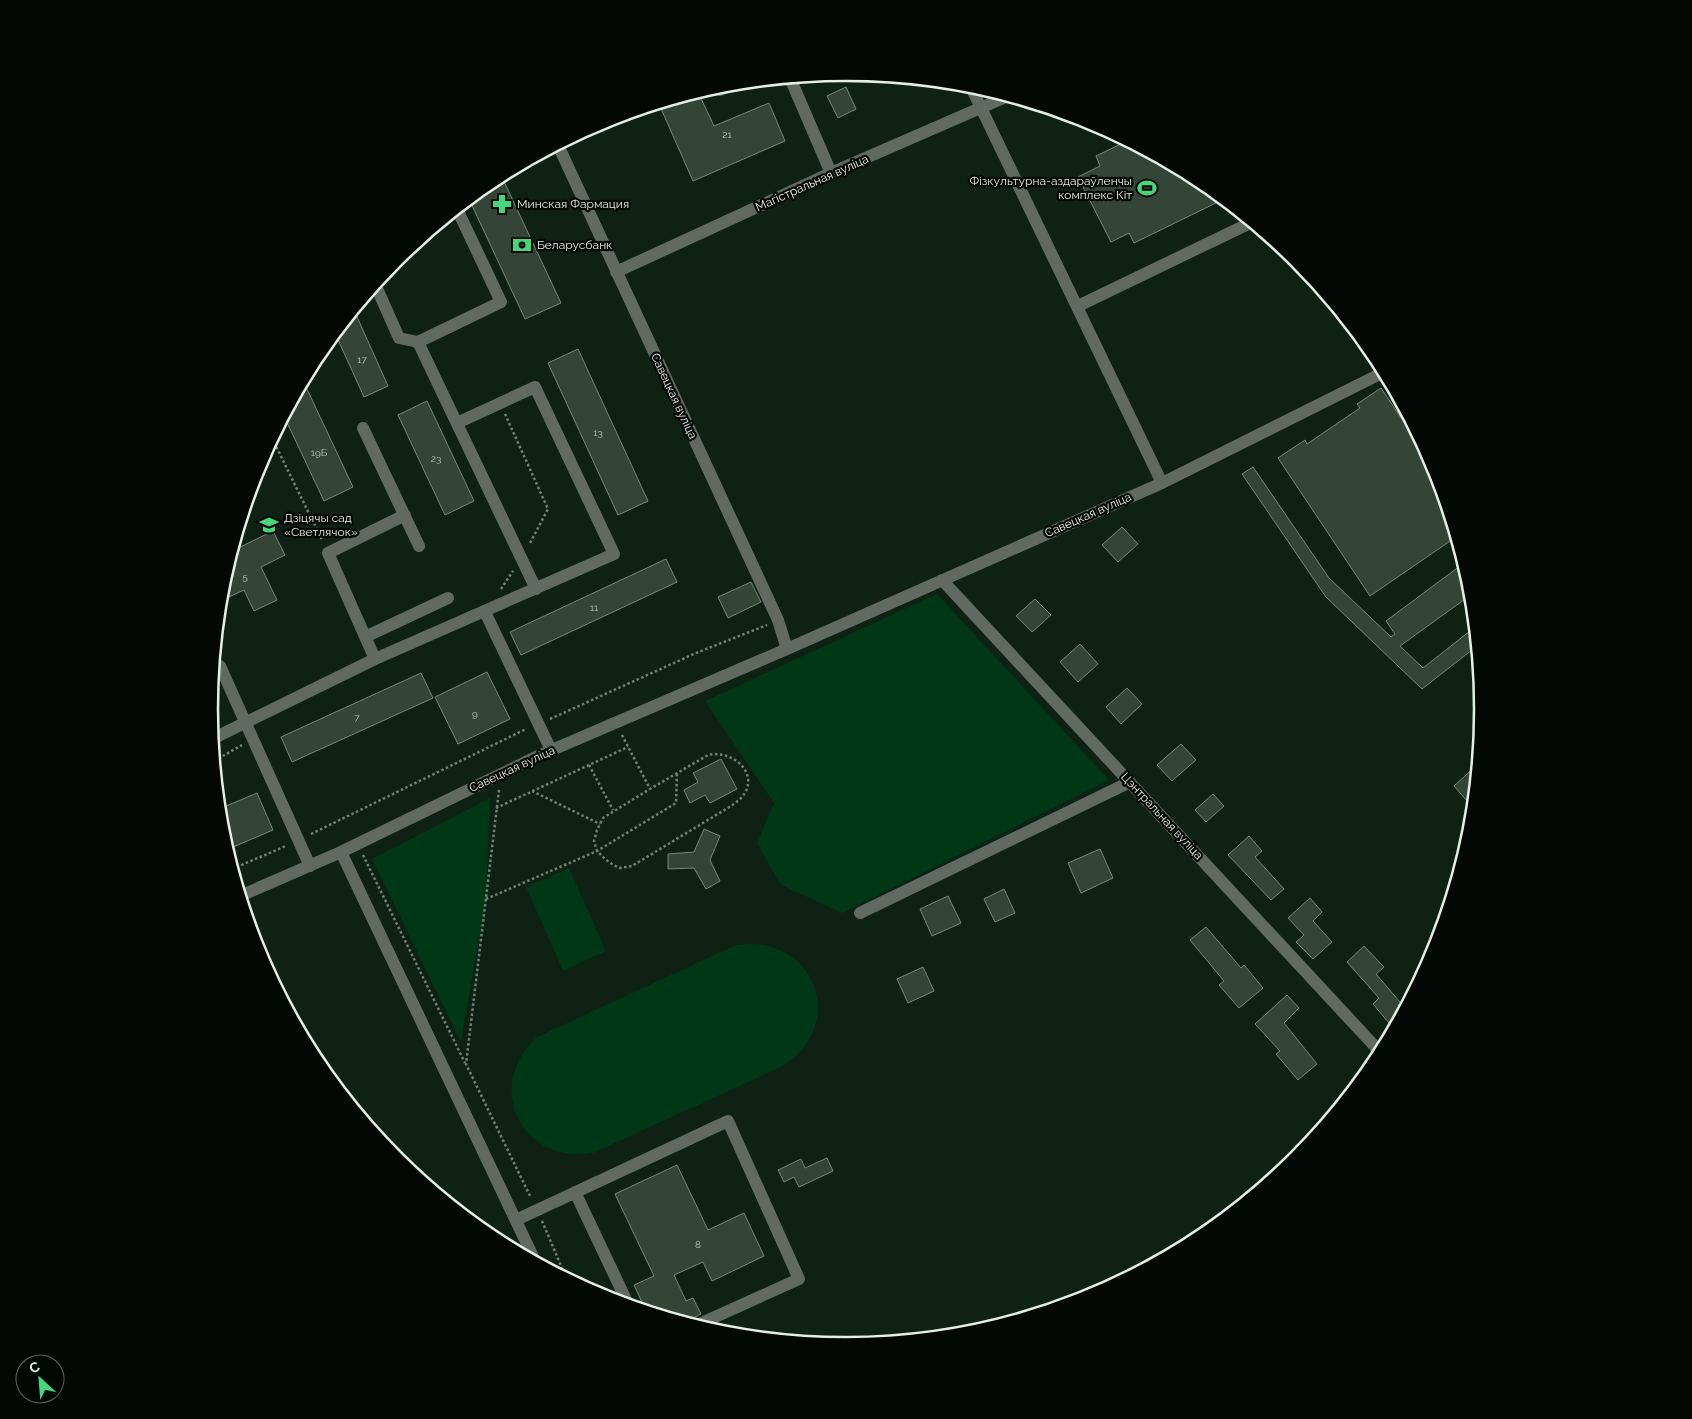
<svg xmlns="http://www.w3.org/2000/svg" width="1692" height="1419" font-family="Raleway,sans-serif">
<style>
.green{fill:#003717}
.building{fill:#344538;stroke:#758879}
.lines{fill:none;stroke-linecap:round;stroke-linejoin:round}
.path{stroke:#738277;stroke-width:2.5;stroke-dasharray:2.5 2.5;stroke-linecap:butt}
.minor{stroke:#616963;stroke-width:12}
.labels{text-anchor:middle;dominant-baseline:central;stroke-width:4.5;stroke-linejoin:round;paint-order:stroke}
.number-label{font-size:10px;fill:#b8c4ba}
.poi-label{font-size:12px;fill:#e4efe6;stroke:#030804;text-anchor:start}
.street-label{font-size:12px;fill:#e4efe6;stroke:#030804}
.rim{fill:none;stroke:#e4efe6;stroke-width:2.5}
</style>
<rect width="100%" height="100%" fill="#0f2014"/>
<path class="green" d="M937,594L1109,780L842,913L781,885L757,843L774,803L705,701Z
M490,798L486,900L461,1042L372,859Z
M569,868L606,951L563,971L526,887Z
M748,944C822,944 844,1029 781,1067L593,1153C521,1165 483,1086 537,1037L725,950L737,945Z"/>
<path class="building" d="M846,87L856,109L838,118L827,96Z
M698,92L714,126L769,103L785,141L693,181L659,104Z
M1127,141L1200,180L1224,199L1134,243L1129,233L1111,242L1078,177L1100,166L1096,156Z
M501,175L561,303L525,319L469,199L492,180Z
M354,310L388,386L364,397L335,333Z
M578,349L648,501L618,515L548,363Z
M306,387L353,487L324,501L284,416L297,391Z
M1381,388L1436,470L1456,537L1370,596L1278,458L1305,440L1307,444L1360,408L1357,404Z
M427,401L474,501L445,515L398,415Z
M1253,467L1329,578L1391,637L1395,634L1386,621L1464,563L1472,594L1400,646L1423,668L1475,627L1477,646L1422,689L1326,597L1242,474Z
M1122,527L1138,544L1118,562L1102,545Z
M273,531L285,555L261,567L277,600L254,611L244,590L220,601L221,585L232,551Z
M666,559L677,582L521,655L510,632Z
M751,582L761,602L728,618L718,597Z
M1035,599L1051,615L1032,632L1016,616Z
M1080,644L1098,664L1078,682L1060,662Z
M487,672L510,719L458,744L435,697Z
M421,673L433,698L292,762L281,737Z
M1127,688L1142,704L1121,724L1106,707Z
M1181,744L1196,760L1172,781L1157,765Z
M721,759L737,789L710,803L705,795L690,803L684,790L698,782L693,773Z
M1478,764L1476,785L1473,808L1454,786Z
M257,793L273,830L226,850L221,833L219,809Z
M1213,794L1224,806L1206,822L1195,810Z
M704,829L720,836L710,860L720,881L706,889L694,868L668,869V854L694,852Z
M1249,836L1262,851L1255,857L1284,889L1271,900L1228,855Z
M1100,849L1113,878L1081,893L1068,863Z
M1004,889L1015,913L995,922L984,899Z
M948,896L961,923L932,936L920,909Z
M1310,898L1322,912L1313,921L1332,942L1313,959L1296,942L1304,935L1288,918Z
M1206,927L1241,968L1244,965L1263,988L1239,1008L1219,985L1224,981L1190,940Z
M1364,946L1384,967L1376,974L1405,1008L1394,1029L1373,1004L1379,998L1347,962Z
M923,967L934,991L908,1003L897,979Z
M1287,995L1299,1008L1284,1023L1317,1064L1298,1080L1276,1054L1280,1051L1255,1024Z
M827,1158L833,1171L799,1187L794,1177L784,1182L778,1170L801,1159L805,1168Z
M677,1165L708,1230L744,1213L764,1256L712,1281L703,1262L674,1275L686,1301L693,1298L701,1314L691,1319L687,1324L646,1311L634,1285L654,1276L615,1194Z"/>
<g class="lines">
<path class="path" d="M505,414L548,509L529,545
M272,438L322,540
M501,589L513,571
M550,719L696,653L767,625
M622,735L650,789L708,755C733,749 762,775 741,798C738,801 734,804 731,806L632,866L620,868L613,865L605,859L597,851L594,841L597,830L603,818L650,789
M214,761L242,745
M589,765L613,810
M499,790L466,1064L531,1198
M532,791L600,824
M496,808L628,747
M311,834L526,729
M363,855L465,1063
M232,869L286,846
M486,899L597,851L676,803L677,773
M542,1221L562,1268
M554,1272L562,1268L568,1280"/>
<path class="minor" d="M790,78L831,173
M970,85L1162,483
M718,86L720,90L738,83
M616,272L831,173L1008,96
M375,284L399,338L418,342L536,589
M1078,306L1246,225
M418,342L501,302L457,209
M363,428L419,546
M942,580L1381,1053
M485,612L551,750
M365,637L448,598
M787,649L1162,483L1384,372
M375,659L328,553L405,515
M220,666L310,866
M212,739L375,659L614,554L535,387L457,423
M341,852L536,1263
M240,896L341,852L538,756L787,649L778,620L558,145
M860,913L1130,782
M575,1192L629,1306
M516,1220L728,1121L799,1279L695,1326"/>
</g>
<defs>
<g id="stadium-bare" transform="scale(1.5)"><path d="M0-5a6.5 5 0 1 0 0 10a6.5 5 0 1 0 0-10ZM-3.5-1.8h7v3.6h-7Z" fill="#45d77a" stroke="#030804" stroke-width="2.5" paint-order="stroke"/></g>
<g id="pharmacy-bare" transform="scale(1.5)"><path d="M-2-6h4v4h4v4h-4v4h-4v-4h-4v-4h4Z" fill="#45d77a" stroke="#030804" stroke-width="2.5" paint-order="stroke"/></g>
<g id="bank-bare" transform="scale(1.5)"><path d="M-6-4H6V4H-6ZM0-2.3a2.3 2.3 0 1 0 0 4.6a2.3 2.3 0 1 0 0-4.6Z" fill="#45d77a" stroke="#030804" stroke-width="2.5" paint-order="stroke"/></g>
<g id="school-bare" transform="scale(1.5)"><path d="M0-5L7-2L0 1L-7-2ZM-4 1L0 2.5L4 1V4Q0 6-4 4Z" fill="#45d77a" stroke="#030804" stroke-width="2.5" paint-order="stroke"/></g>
</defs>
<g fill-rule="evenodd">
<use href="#stadium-bare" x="1147" y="188"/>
<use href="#pharmacy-bare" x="502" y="204"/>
<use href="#bank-bare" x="522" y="245"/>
<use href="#school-bare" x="269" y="525"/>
</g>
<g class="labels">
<g class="number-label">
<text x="727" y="134">21</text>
<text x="362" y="359">17</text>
<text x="598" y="432">13</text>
<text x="319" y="452">19Б</text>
<text x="436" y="458">23</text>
<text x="245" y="576">5</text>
<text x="594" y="607">11</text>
<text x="475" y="713">9</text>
<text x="357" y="717">7</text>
<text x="698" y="1244">8</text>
</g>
<g class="poi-label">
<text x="1132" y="181" text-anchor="end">Фізкультурна-аздараўленчы<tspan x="1132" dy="14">комплекс Кіт</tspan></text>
<text x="517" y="204">Минская Фармация</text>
<text x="537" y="245">Беларусбанк</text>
<text x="284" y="518">Дзіцячы сад<tspan x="284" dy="14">«Светлячок»</tspan></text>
</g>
<g class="street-label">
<text transform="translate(812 183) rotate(-24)">Магістральная вуліца</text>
<text transform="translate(674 396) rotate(65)">Савецкая вуліца</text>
<text transform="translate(1088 515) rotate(-24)">Савецкая вуліца</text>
<text transform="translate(512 769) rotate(-25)">Савецкая вуліца</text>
<text transform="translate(1162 816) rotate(47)">Цэнтральная вуліца</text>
</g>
</g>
<path d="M0 0H1692V1419H0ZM218 709a628 628 0 1 1 1256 0a628 628 0 1 1-1256 0Z" fill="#030804" fill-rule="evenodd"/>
<path class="rim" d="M218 709a628 628 0 1 1 1256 0a628 628 0 1 1-1256 0Z"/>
<g transform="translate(40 1379) rotate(334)"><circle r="24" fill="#030804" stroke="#5d645e"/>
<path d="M0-4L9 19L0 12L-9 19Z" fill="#45d77a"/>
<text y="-8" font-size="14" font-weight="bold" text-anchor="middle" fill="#e4efe6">С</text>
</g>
</svg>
